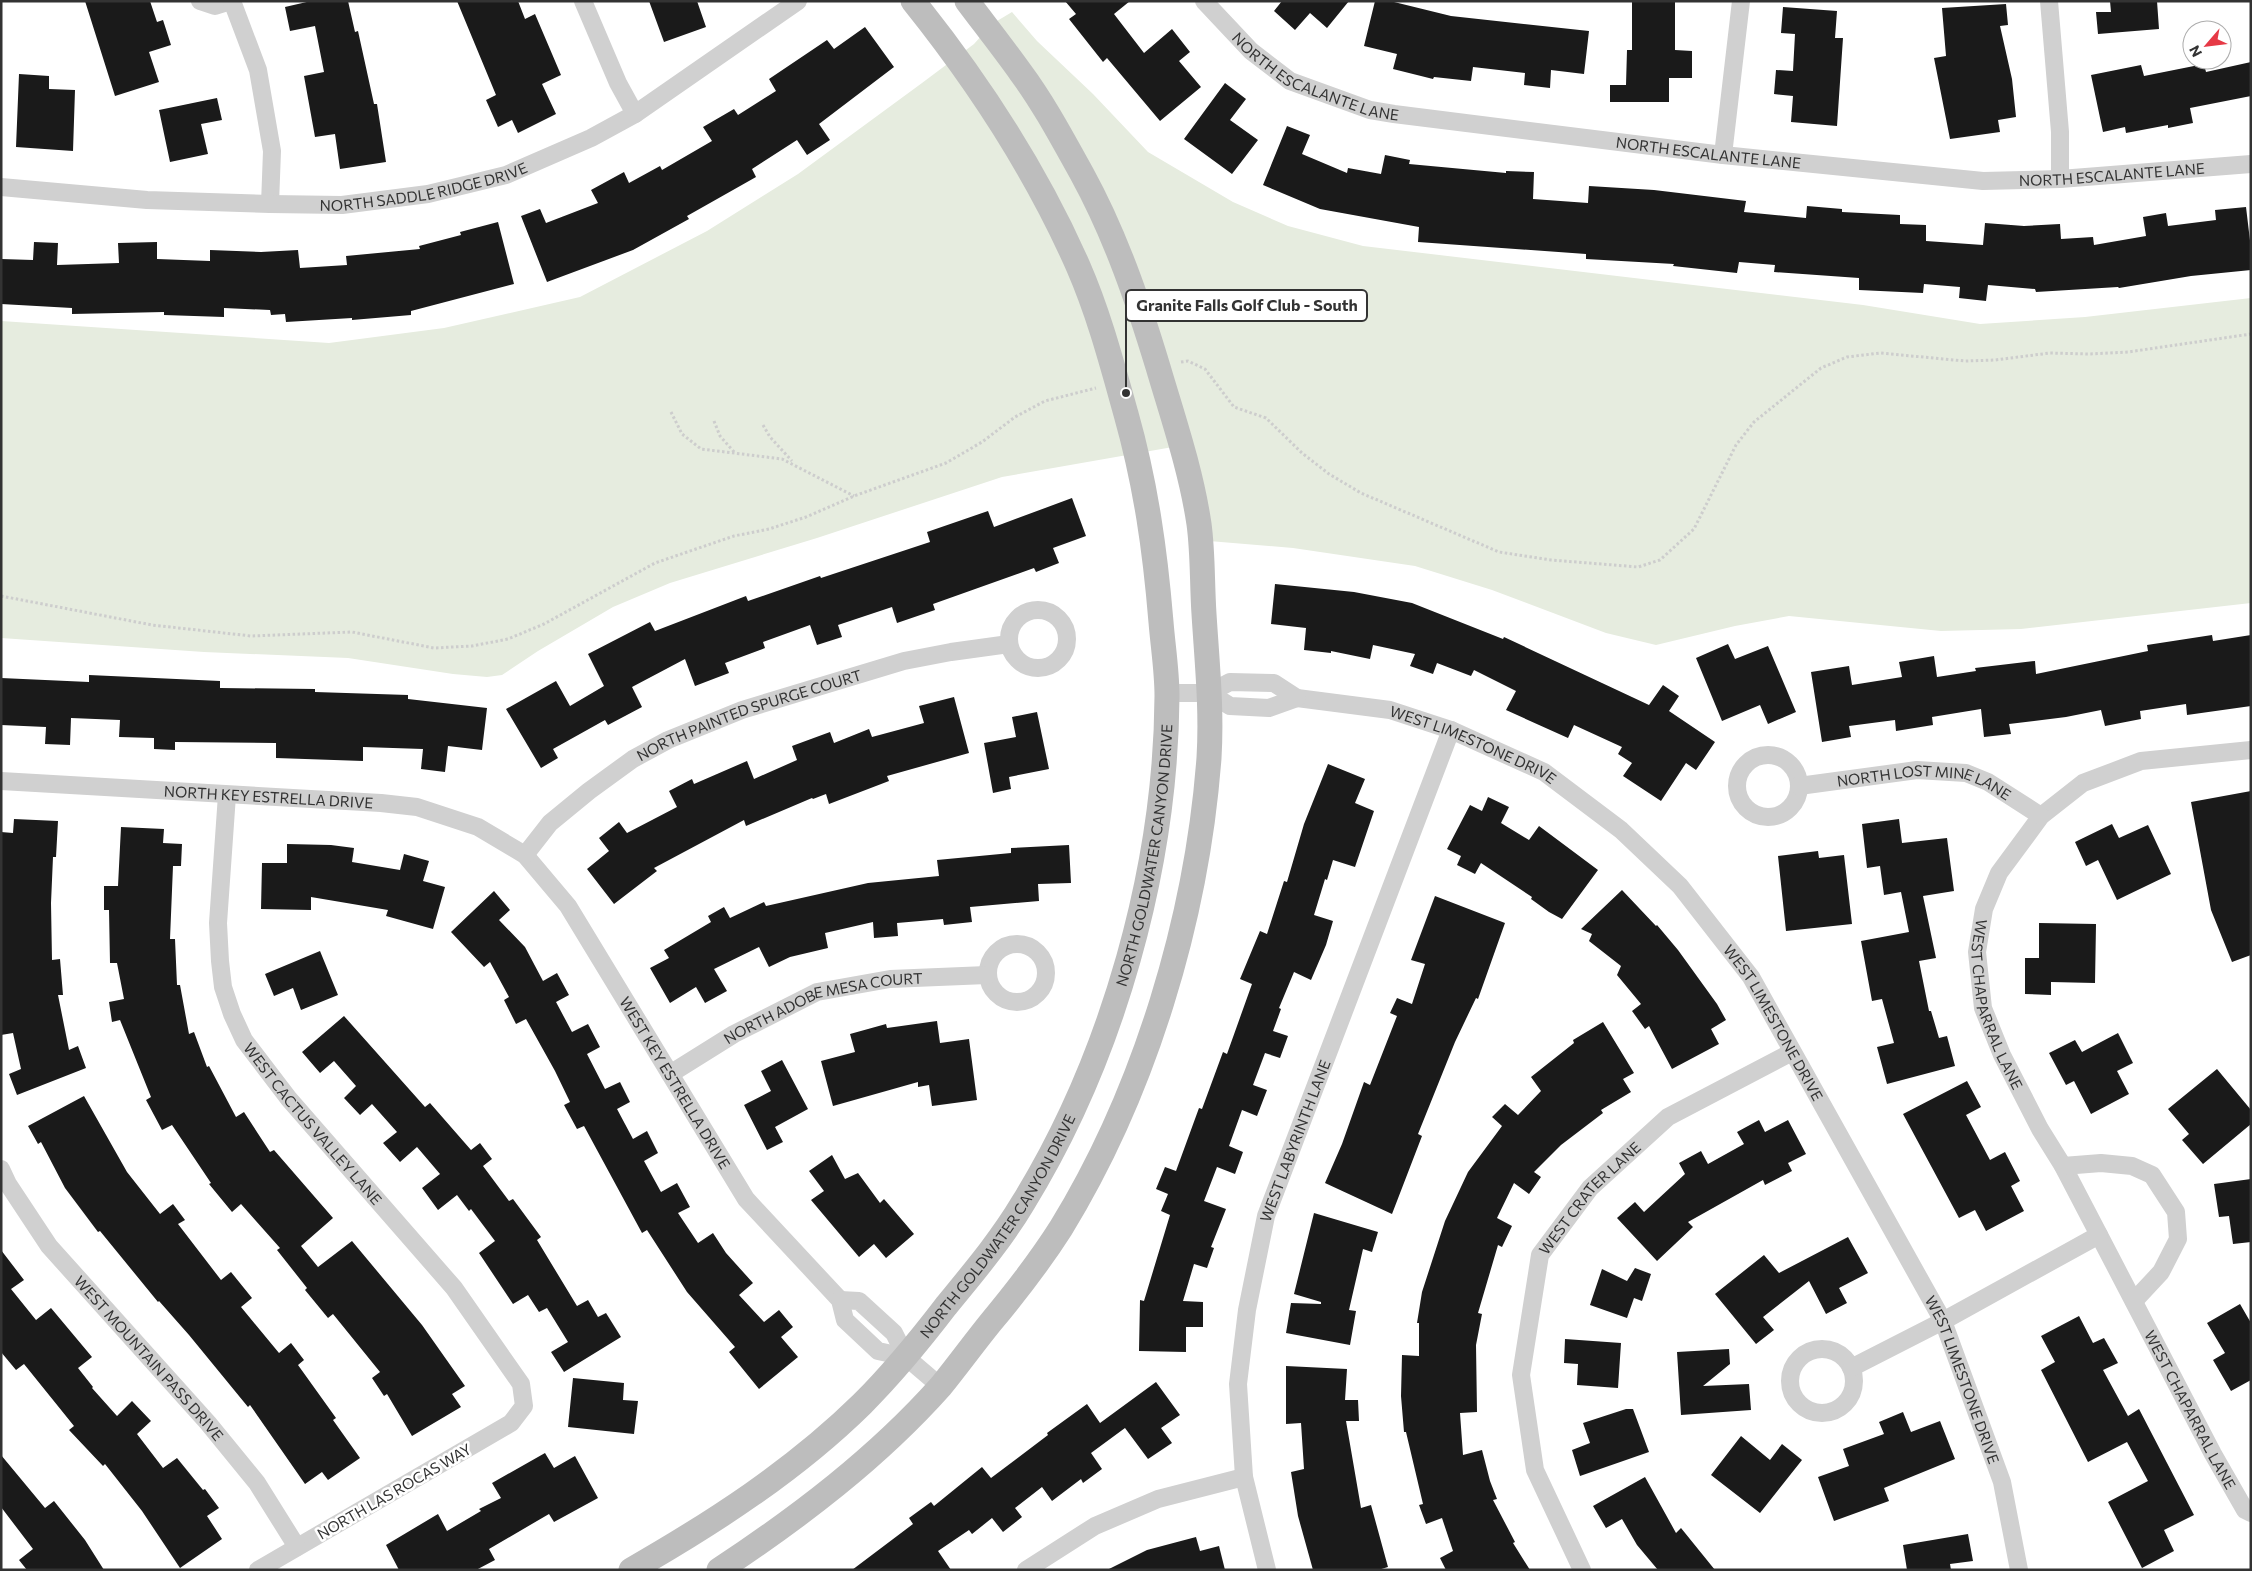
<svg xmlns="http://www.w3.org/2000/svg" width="2252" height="1571" font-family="Commissioner,sans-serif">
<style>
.green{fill:#e6ecdf}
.building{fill:#1a1a1a}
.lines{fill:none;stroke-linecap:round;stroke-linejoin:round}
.path{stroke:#cdcdcd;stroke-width:3;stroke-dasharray:2.5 2.5;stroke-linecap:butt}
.street{stroke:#d0d0d0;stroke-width:18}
.secondary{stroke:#bdbdbd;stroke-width:25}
.labels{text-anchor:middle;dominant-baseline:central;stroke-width:5;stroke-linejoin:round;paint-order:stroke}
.street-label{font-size:15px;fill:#333;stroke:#fff}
.leader{fill:none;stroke:#333;stroke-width:2}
.callout-dot{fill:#333;stroke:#fff;stroke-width:2}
.callout{fill:#fff;stroke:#333;stroke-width:2}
.callout-label{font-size:16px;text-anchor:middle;font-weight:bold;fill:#333}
</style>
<rect width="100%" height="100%" fill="#fff"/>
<path class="green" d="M1012,12L1037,41L1093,94L1148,152L1233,202L1288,226L1363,246L1863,305L1980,324L2085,317L2251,298V603L2021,629L1941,631L1789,616L1735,626L1656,645L1606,633L1492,590L1415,566L1293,548L1209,541L1190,444L1002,477L817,538L670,583L613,607L538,651L502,675L487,677L453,674L348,658L204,652L1,638V321L329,343L444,328L580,297L707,231L798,174L922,83L974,44L992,24Z"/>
<path class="building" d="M85,1H150L157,22L163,20L171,45L149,52L159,82L115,96Z
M311,1H348L355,32L358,31L374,104H377L386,162L340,169L335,134L315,137L304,76L324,72L315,26L290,31L285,7Z
M457,1H518L525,19L535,14L561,75L542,84L556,114L518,133L512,120L498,127L486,100L496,95Z
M649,1H697L706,27L664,42Z
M1065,1H1130L1114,14L1144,53L1172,29L1190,52L1179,61L1201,87L1160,121L1107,58L1103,62L1069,19L1076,14Z
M1282,1H1349L1327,28L1310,13L1295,30L1274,11Z
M1375,1H1390L1451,16L1589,31L1584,74L1551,70L1550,88L1524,85L1525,73L1473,67L1471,81L1434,77L1433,79L1393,69L1397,54L1364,46Z
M1632,1H1675V50L1692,51V78H1669V102H1610V85H1626L1627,50H1632Z
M2110,1H2157L2159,29L2098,34L2096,12H2111Z
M2006,4L2008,25L2000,26L2012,79L2016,117L1998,120L2000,132L1950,139L1934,58L1946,56L1942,8Z
M1783,7L1837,11L1835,38H1843L1837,126L1791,122L1793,96L1774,94L1776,70L1793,71L1795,34L1781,33Z
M865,27L894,67L819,124L830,140L807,155L797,140L752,169L756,177L687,216L689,219L633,250L547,282L521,216L540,209L546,223L598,203L591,190L624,172L629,183L660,166L662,170L712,141L703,127L734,109L738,115L776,91L769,79L827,40L834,49Z
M2251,62V96L2190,108L2193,123L2168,128V125L2126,133L2125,127L2103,132L2091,75L2141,65L2144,76L2204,64L2206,72Z
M19,74L49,76V89L75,90L73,151L16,147Z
M1225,83L1246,99L1230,120L1258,140L1232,174L1184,139Z
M217,98L222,120L201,124L208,154L170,162L159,110Z
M1287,126L1310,135L1302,154L1347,173L1348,168L1381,174L1385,155L1410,160L1409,164L1506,173V171L1534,172L1533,199L1588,203L1589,186L1654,190L1746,201L1744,212L1806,218L1807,206L1842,209V212L1900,215V224L1926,225V241L1983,245L1985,223L2024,226L2060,224L2061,239L2093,237L2094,245L2146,236L2143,217L2166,213L2168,226L2216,220L2215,210L2246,207L2251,249V270L2191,276L2119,288L2118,287L2036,292L2035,289L1988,285L1986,301L1959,298L1960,287L1924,284L1923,293L1859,290V278L1774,272L1775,265L1739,262L1737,273L1673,266L1674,264L1586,259V254L1418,242L1419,227L1320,209L1263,185Z
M498,222L514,284L411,311V315L352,320V318L286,322L285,314L271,315L270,310L224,308V317L164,315V312L72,314V308L1,304V259L33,260L34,242L58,243L57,265L119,263L118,243L157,242V259L210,261V250L261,252L298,250L300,268L347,265L346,256L420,249L419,246L461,235L460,232Z
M1072,498L1086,536L1053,548L1059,563L1036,572L1034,568L933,604L935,610L897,623L892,607L838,625L842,637L817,645L810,625L763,642L765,648L725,663L729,673L695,686L685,659L632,687L642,707L608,725L605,720L553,749L558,758L541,768L506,709L556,681L570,706L604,686L588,654L650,622L655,631L746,596L748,601L820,576L821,578L930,542L927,532L988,511L994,527Z
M1275,584L1354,592L1412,603L1503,639L1504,637L1649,705L1663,685L1679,696L1669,711L1715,742L1696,770L1686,763L1661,801L1623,776L1632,763L1618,754L1622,747L1574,725L1568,738L1506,710L1516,691L1474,670L1471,676L1437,663L1433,674L1410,666L1415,654L1373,645L1370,659L1331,651V653L1304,650L1306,628L1271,624Z
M2212,635L2213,641L2251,635V706L2187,715L2186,704L2140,711L2141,719L2105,726L2101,710L2066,717L2009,724L2011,734L1984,737L1981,709L1932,717L1933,725L1896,731L1895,720L1849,726L1851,737L1822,742L1811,672L1849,666L1852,685L1902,677L1899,662L1934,656L1937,677L1976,671L1975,668L2035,661L2036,674L2148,651L2147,645Z
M1728,644L1735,659L1768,646L1796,712L1768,724L1760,705L1722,721L1696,658Z
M89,675L220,681V688L315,689V692L408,695V699L487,708L482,750L448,746L445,772L421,769L423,749L363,747V761L276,758V743L175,742V750L154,749V738L119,737L120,720L71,718L70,745L45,744L46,727L1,725V678L89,682Z
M954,697L969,753L887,776L889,781L829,804L826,794L813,799L812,798L746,826L744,820L654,868L657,871L614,904L587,869L609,851L599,838L619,822L627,833L677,807L669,791L692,779L694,784L747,761L754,779L797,760L792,746L830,732L834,743L869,729L872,737L924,723L919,706Z
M1037,712L1049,769L1009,777L1011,789L993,793L984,743L1016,737L1012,717Z
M1328,764L1365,779L1355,803L1374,811L1355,867L1333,860L1327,880L1325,879L1314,915L1333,921L1326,945L1311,980L1294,972L1279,1008L1281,1009L1273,1031L1288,1036L1280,1058L1265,1053L1253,1085L1267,1090L1257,1116L1242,1110L1229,1146L1243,1152L1235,1174L1217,1167L1204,1201L1226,1209L1211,1247L1214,1248L1207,1268L1194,1264L1183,1301L1203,1302V1327H1186V1352L1139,1351L1140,1300L1144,1301L1170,1215L1161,1211L1168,1194L1156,1189L1165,1167L1176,1171L1199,1108L1202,1109L1223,1052L1227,1054L1252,984L1240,979L1260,931L1267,934L1284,881L1287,882L1304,824Z
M2251,791V955L2232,962L2211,910L2191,802Z
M1488,797L1509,807L1501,823L1529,840L1539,826L1598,870L1562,919L1549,912L1531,899L1532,897L1481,863L1475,874L1457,865L1461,856L1447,849L1470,805L1482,811Z
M14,819L58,821L56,857H53L51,903L52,960L60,959L63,995H58L69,1050L78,1046L86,1068L17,1095L9,1074L21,1069L13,1033L1,1035V832L13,833Z
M1899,819L1902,843L1947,838L1954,891L1923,896L1936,958L1919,961L1929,1011H1931L1939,1038L1947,1036L1955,1066L1887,1084L1877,1047L1894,1043L1882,999L1872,1001L1861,941L1909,932L1901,892L1884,895L1880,866L1867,868L1862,824Z
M2112,824L2119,838L2148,825L2171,874L2117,900L2098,860L2086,866L2075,842Z
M121,827L164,829L163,843L182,844L181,866H173L170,939H175L177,985H180L189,1034L194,1032L207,1067L209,1066L236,1117L244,1112L270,1152L274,1150L333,1218L301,1246L318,1267L352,1241L422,1325L465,1386L452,1394L461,1407L412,1436L387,1394L384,1396L372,1378L380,1372L333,1314L328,1318L305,1290L307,1288L277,1250L280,1248L241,1204L232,1212L209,1184L211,1183L172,1125L162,1130L146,1100L151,1097L120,1020L112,1022L109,1002L124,999L117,963H110L109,910H104V886H118Z
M287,844L331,845L354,848L352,862L400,870L404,854L429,861L423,881L445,887L433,929L386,916L388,910L311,897V910L261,909L262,863H287Z
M1069,845L1071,883L1038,884L1039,901L970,907L972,922L944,925L943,919L897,923L898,936L874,938L873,922L825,933L828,948L790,957L769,967L759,947L714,969L727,991L705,1003L696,987L670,1003L650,968L669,958L664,950L711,922L708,916L724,907L730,918L764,902L766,906L868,883L939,876L937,860L1011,853V848Z
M1818,851L1819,858L1844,855L1852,924L1786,931L1778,856Z
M1622,890L1656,926L1657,925L1678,950L1717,1004L1726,1020L1711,1029L1719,1044L1672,1069L1649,1026L1645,1029L1632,1011L1641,1004L1617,975L1621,966L1589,941L1592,934L1581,929Z
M494,891L510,910L499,920L525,947L543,981L557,973L569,995L556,1002L572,1032L588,1024L600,1047L587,1054L605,1089L620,1082L630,1102L617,1109L633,1139L647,1131L658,1153L644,1161L661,1192L677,1183L690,1207L678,1213L698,1243L713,1233L726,1253L753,1283L739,1295L764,1322L779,1310L793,1327L781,1337L798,1357L759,1389L729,1352L735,1347L687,1292L647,1230L642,1233L584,1126L577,1129L564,1105L570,1102L555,1071L526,1019L516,1024L504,1000L509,997L490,962L484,967L451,932Z
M1435,896L1505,923L1478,999L1476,998L1455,1042L1418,1134L1422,1136L1392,1214L1325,1183L1342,1144L1364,1082L1370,1085L1397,1016L1390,1013L1397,998L1412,1004L1425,964L1411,960Z
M2039,923L2096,924L2095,983L2051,982V995L2025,994V958H2039Z
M320,951L338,995L301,1010L293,988L274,996L265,974Z
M344,1016L425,1107L430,1103L471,1150L480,1143L492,1159L483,1166L509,1201L513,1199L541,1237L537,1240L577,1306L588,1300L598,1317L606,1313L621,1337L564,1372L551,1352L568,1342L547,1308L539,1312L528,1295L513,1304L479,1253L495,1241L471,1209L469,1211L457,1195L438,1210L422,1188L440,1174L417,1147L400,1162L383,1143L397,1132L372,1104L360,1115L344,1098L356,1086L334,1061L320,1073L302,1052Z
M937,1021L940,1043L969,1039L977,1100L932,1106L929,1085L918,1087V1082L833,1106L821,1061L855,1052L850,1034L886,1024L887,1028Z
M1603,1022L1634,1073L1623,1079L1631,1092L1601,1110L1603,1113L1561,1145L1534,1172L1541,1177L1529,1194L1514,1183L1497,1218L1512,1226L1502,1247L1498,1245L1478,1313L1482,1314L1476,1345L1477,1412L1460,1413L1463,1455L1482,1450L1490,1481L1497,1499L1493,1500L1515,1542L1513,1543L1530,1570H1446L1440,1558L1453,1551L1442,1518L1426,1524L1419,1505L1423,1504L1406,1432H1404L1401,1396L1402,1355L1419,1356V1323H1417L1422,1292L1445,1221L1468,1172L1502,1126L1492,1117L1505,1104L1518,1115L1541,1091L1531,1077L1574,1043L1573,1040Z
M2118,1033L2133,1063L2117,1071L2129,1094L2091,1114L2074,1081L2066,1085L2049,1053L2075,1040L2082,1052Z
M782,1060L808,1109L775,1127L783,1142L767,1150L744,1105L771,1091L761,1071Z
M2217,1069L2251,1110V1124L2203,1164L2182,1140L2189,1134L2168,1109Z
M1967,1081L1981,1107L1966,1115L1990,1160L2005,1152L2020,1181L2011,1186L2024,1211L1986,1231L1975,1210L1959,1218L1903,1114Z
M84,1096L127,1172L160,1214L173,1204L185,1220L178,1224L221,1280L231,1272L252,1298L241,1307L279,1353L291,1343L304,1360L298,1365L336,1418L333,1420L360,1458L328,1480L322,1472L305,1484L250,1405L248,1407L189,1335L159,1301L158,1302L100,1231L98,1232L65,1188L41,1142L38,1144L28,1126Z
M1759,1120L1765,1132L1788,1120L1806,1154L1788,1163L1792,1171L1765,1185L1763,1180L1688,1222L1693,1227L1657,1261L1617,1218L1635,1202L1644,1212L1685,1174L1679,1163L1701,1151L1708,1164L1744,1144L1737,1132Z
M832,1155L845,1179L858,1173L880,1203L884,1199L914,1234L886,1258L874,1244L859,1257L811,1200L824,1191L809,1171Z
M2251,1179V1242L2233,1244L2229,1216L2219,1217L2214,1184Z
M1314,1213L1378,1232L1372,1252L1363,1249L1349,1310L1356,1311L1350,1345L1286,1333L1291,1303L1321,1304V1302L1294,1294Z
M1848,1237L1868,1273L1839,1288L1847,1303L1826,1314L1809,1281L1763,1317L1774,1330L1756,1344L1715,1294L1764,1255L1779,1273Z
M1,1250L24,1280L11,1289L36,1320L51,1308L92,1357L78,1368L93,1387L92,1388L117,1416L132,1401L151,1421L137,1434L163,1468L177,1458L203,1490L205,1489L219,1508L207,1516L222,1539L180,1568L142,1511L105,1464L103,1466L69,1430L74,1426L24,1364L16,1370L1,1352Z
M1635,1268L1651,1274L1642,1301L1634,1298L1627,1318L1590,1305L1602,1269L1627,1281Z
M2240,1304L2251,1323V1380L2231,1391L2213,1360L2225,1353L2207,1323Z
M2079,1316L2093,1343L2104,1338L2118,1363L2103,1370L2128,1416L2139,1409L2194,1515L2164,1530L2174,1551L2142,1568L2108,1502L2148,1481L2127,1442L2088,1462L2041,1370L2055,1362L2041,1336Z
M1565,1339L1621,1343L1618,1388L1577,1385L1578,1364L1564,1363Z
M1729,1349L1730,1364L1703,1386L1749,1384L1751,1410L1681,1415L1677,1352Z
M1286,1366L1347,1369L1345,1400H1358L1359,1421H1346L1361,1508L1371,1505L1388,1567L1378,1570H1313L1298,1516L1291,1472L1304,1469L1301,1423L1286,1424Z
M573,1378L624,1383L623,1400L638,1401L634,1434L568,1427Z
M1156,1382L1180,1415L1161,1428L1172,1443L1148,1459L1125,1428L1091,1453L1102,1469L1083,1483L1081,1479L1052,1501L1042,1487L1015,1508L1022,1517L1003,1532L992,1518L972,1534L969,1530L938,1551L951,1570H852L913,1524L909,1518L931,1502L934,1506L982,1467L991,1478L1048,1435L1047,1433L1087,1404L1100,1423Z
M1626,1409H1633L1649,1452L1580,1476L1572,1450L1590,1443L1583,1423Z
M1903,1412L1911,1432L1940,1421L1955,1459L1884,1488L1889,1501L1834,1521L1818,1477L1849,1466L1843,1449L1884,1434L1879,1422Z
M1741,1436L1770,1460L1782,1444L1802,1460L1760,1513L1711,1475Z
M545,1453L554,1468L575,1456L598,1498L554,1522L549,1514L489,1549L495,1560L476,1570H399L386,1545L438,1514L447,1531L481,1511L479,1509L501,1498L492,1483Z
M1,1455L45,1508L54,1501L85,1540L104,1570H27L19,1560L33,1549L1,1507Z
M1645,1477L1676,1533L1681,1528L1715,1570H1658L1637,1545L1622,1519L1606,1528L1593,1506Z
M1968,1534L1973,1561L1950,1564L1951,1570H1907L1903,1545Z
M1196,1537L1200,1551L1219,1546L1225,1570H1107L1147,1550Z"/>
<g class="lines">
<path class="path" d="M1181,362L1188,361L1205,369L1234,407L1266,418L1302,453L1329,474L1361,493L1499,552L1551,560L1638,567L1660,560L1694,529L1736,445L1754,422L1821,368L1847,357L1880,353L1965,361L1995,360L2050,353L2090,354L2128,352L2251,334
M671,412L682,434L701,449L782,459L854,496
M714,421L720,436L735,453
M763,425L770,437L792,461
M1,596L152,625L251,636L352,632L434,648L472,646L508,639L544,624L655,563L734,536L769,529L806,517L854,496L946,463L982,442L1015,417L1045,401L1096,388"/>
<g class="street">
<path d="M200,1L215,6L231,1"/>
<path d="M232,1L258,70L272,151L270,204"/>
<path d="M583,1L618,83L635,114"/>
<path id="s1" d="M1204,1L1251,51L1290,81L1370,110L1394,114L1723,155L1983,181L2060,179L2251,164"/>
<path d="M2049,1L2060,132V179"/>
<path d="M1723,155L1741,1"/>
<path id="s2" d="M1,187L147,200L270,204L342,205L428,194L506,175L591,138L635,114L798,1"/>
<circle cx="1038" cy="639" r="29"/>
<path id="s3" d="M1167,693H1209L1230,682L1274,683L1297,698L1390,710L1451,730L1544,772L1621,830L1680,886L1751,977L1943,1321L2002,1482L2019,1570"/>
<path d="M1209,693L1230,706L1269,708L1297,698"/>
<path id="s4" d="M2251,750L2141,761L2083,783L2041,816L1999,873L1984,909L1977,952L1983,1008L2002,1055L2040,1129L2063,1166L2099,1235L2213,1454L2245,1510L2251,1513"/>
<circle cx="1768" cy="786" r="31"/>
<path id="s5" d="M1,781L381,803L417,807L478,827L525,855L568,906L746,1199L840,1300L845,1320L878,1351L906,1357"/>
<path id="s6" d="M1799,786L1917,770L1966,773L1988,782L2041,816"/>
<path id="s7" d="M227,795L218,923L220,961L223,987L232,1014L244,1040L289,1099L454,1288L521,1384L524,1406L511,1423L258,1570"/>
<path id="s8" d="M525,855L550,823L589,791L633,759L668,740L742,710L904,661L951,652L1009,644"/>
<circle cx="1017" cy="973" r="29"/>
<path id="s9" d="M670,1074L734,1034L817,992L890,979L987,975"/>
<path d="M2063,1166L2101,1163L2132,1166L2152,1175L2176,1212L2178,1239L2161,1272L2134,1301"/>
<path id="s10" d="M1,1169L8,1184L49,1246L208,1423L257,1483L297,1547"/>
<path d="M840,1300L859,1301L894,1333L906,1357L940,1386"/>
<circle cx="1822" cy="1381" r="32"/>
<path d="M1851,1368L1943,1321L2099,1235"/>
<path d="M1026,1570L1095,1526L1158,1499L1244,1477"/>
<path id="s11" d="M1267,1570L1244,1477L1238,1384L1247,1310L1266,1216L1451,730"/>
<path id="s12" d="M1582,1570L1535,1470L1521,1375L1540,1255L1590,1188L1668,1117L1792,1052"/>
</g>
<g class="secondary">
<path id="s13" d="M631,1570C713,1523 795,1470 862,1404C893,1373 920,1340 946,1306C973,1273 1001,1240 1023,1203C1113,1057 1166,867 1167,696C1167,671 1163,647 1161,622C1155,550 1146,485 1126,414C1112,364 1099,314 1078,266C1036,171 978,82 913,1"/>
<path d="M719,1570C799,1517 877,1458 941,1386C958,1365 974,1343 991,1322C1016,1292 1040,1261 1061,1228C1145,1091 1197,918 1209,758C1212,710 1207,662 1204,614C1202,584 1203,553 1199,524C1191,470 1173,418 1158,367C1138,301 1115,234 1082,174C1063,140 1044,104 1021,73C1004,49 985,25 967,1"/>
</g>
</g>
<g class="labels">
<g class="street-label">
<text stroke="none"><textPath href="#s1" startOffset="139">NORTH ESCALANTE LANE</textPath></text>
<text stroke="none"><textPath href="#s1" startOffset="544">NORTH ESCALANTE LANE</textPath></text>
<text stroke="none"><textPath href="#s1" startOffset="949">NORTH ESCALANTE LANE</textPath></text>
<text stroke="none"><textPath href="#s2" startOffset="425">NORTH SADDLE RIDGE DRIVE</textPath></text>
<text stroke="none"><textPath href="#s8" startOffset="270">NORTH PAINTED SPURGE COURT</textPath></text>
<text stroke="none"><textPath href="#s3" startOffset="321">WEST LIMESTONE DRIVE</textPath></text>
<text stroke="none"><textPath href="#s6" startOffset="128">NORTH LOST MINE LANE</textPath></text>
<text stroke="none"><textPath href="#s5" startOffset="268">NORTH KEY ESTRELLA DRIVE</textPath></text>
<text stroke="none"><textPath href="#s13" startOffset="915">NORTH GOLDWATER CANYON DRIVE</textPath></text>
<text stroke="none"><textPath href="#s4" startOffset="435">WEST CHAPARRAL LANE</textPath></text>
<text stroke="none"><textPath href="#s9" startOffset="170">NORTH ADOBE MESA COURT</textPath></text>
<text stroke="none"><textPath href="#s3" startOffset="741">WEST LIMESTONE DRIVE</textPath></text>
<text stroke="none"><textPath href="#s5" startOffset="809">WEST KEY ESTRELLA DRIVE</textPath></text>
<text stroke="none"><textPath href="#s7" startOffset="358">WEST CACTUS VALLEY LANE</textPath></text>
<text stroke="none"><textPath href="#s11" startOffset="440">WEST LABYRINTH LANE</textPath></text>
<text stroke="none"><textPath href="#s12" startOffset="404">WEST CRATER LANE</textPath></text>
<text stroke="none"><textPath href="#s13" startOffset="510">NORTH GOLDWATER CANYON DRIVE</textPath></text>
<text stroke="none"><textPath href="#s10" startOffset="241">WEST MOUNTAIN PASS DRIVE</textPath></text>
<text stroke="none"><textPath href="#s3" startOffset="1146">WEST LIMESTONE DRIVE</textPath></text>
<text stroke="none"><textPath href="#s4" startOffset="888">WEST CHAPARRAL LANE</textPath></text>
<text transform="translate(394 1491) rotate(-30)">NORTH LAS ROCAS WAY</text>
</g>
</g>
<path class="leader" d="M1126 393L1126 305"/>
<circle class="callout-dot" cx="1126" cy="393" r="5"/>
<rect class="callout" x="1126" y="290" width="241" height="31" rx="5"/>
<g class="callout-label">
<text x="1247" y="311">Granite Falls Golf Club - South</text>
</g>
<rect width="2252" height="1571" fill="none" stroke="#333333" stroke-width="5"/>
<g transform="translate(2207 45) rotate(242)"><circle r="24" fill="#ffffff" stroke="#adadad"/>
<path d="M0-4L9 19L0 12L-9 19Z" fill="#e63946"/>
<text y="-8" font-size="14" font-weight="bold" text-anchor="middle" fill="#333333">N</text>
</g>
</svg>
